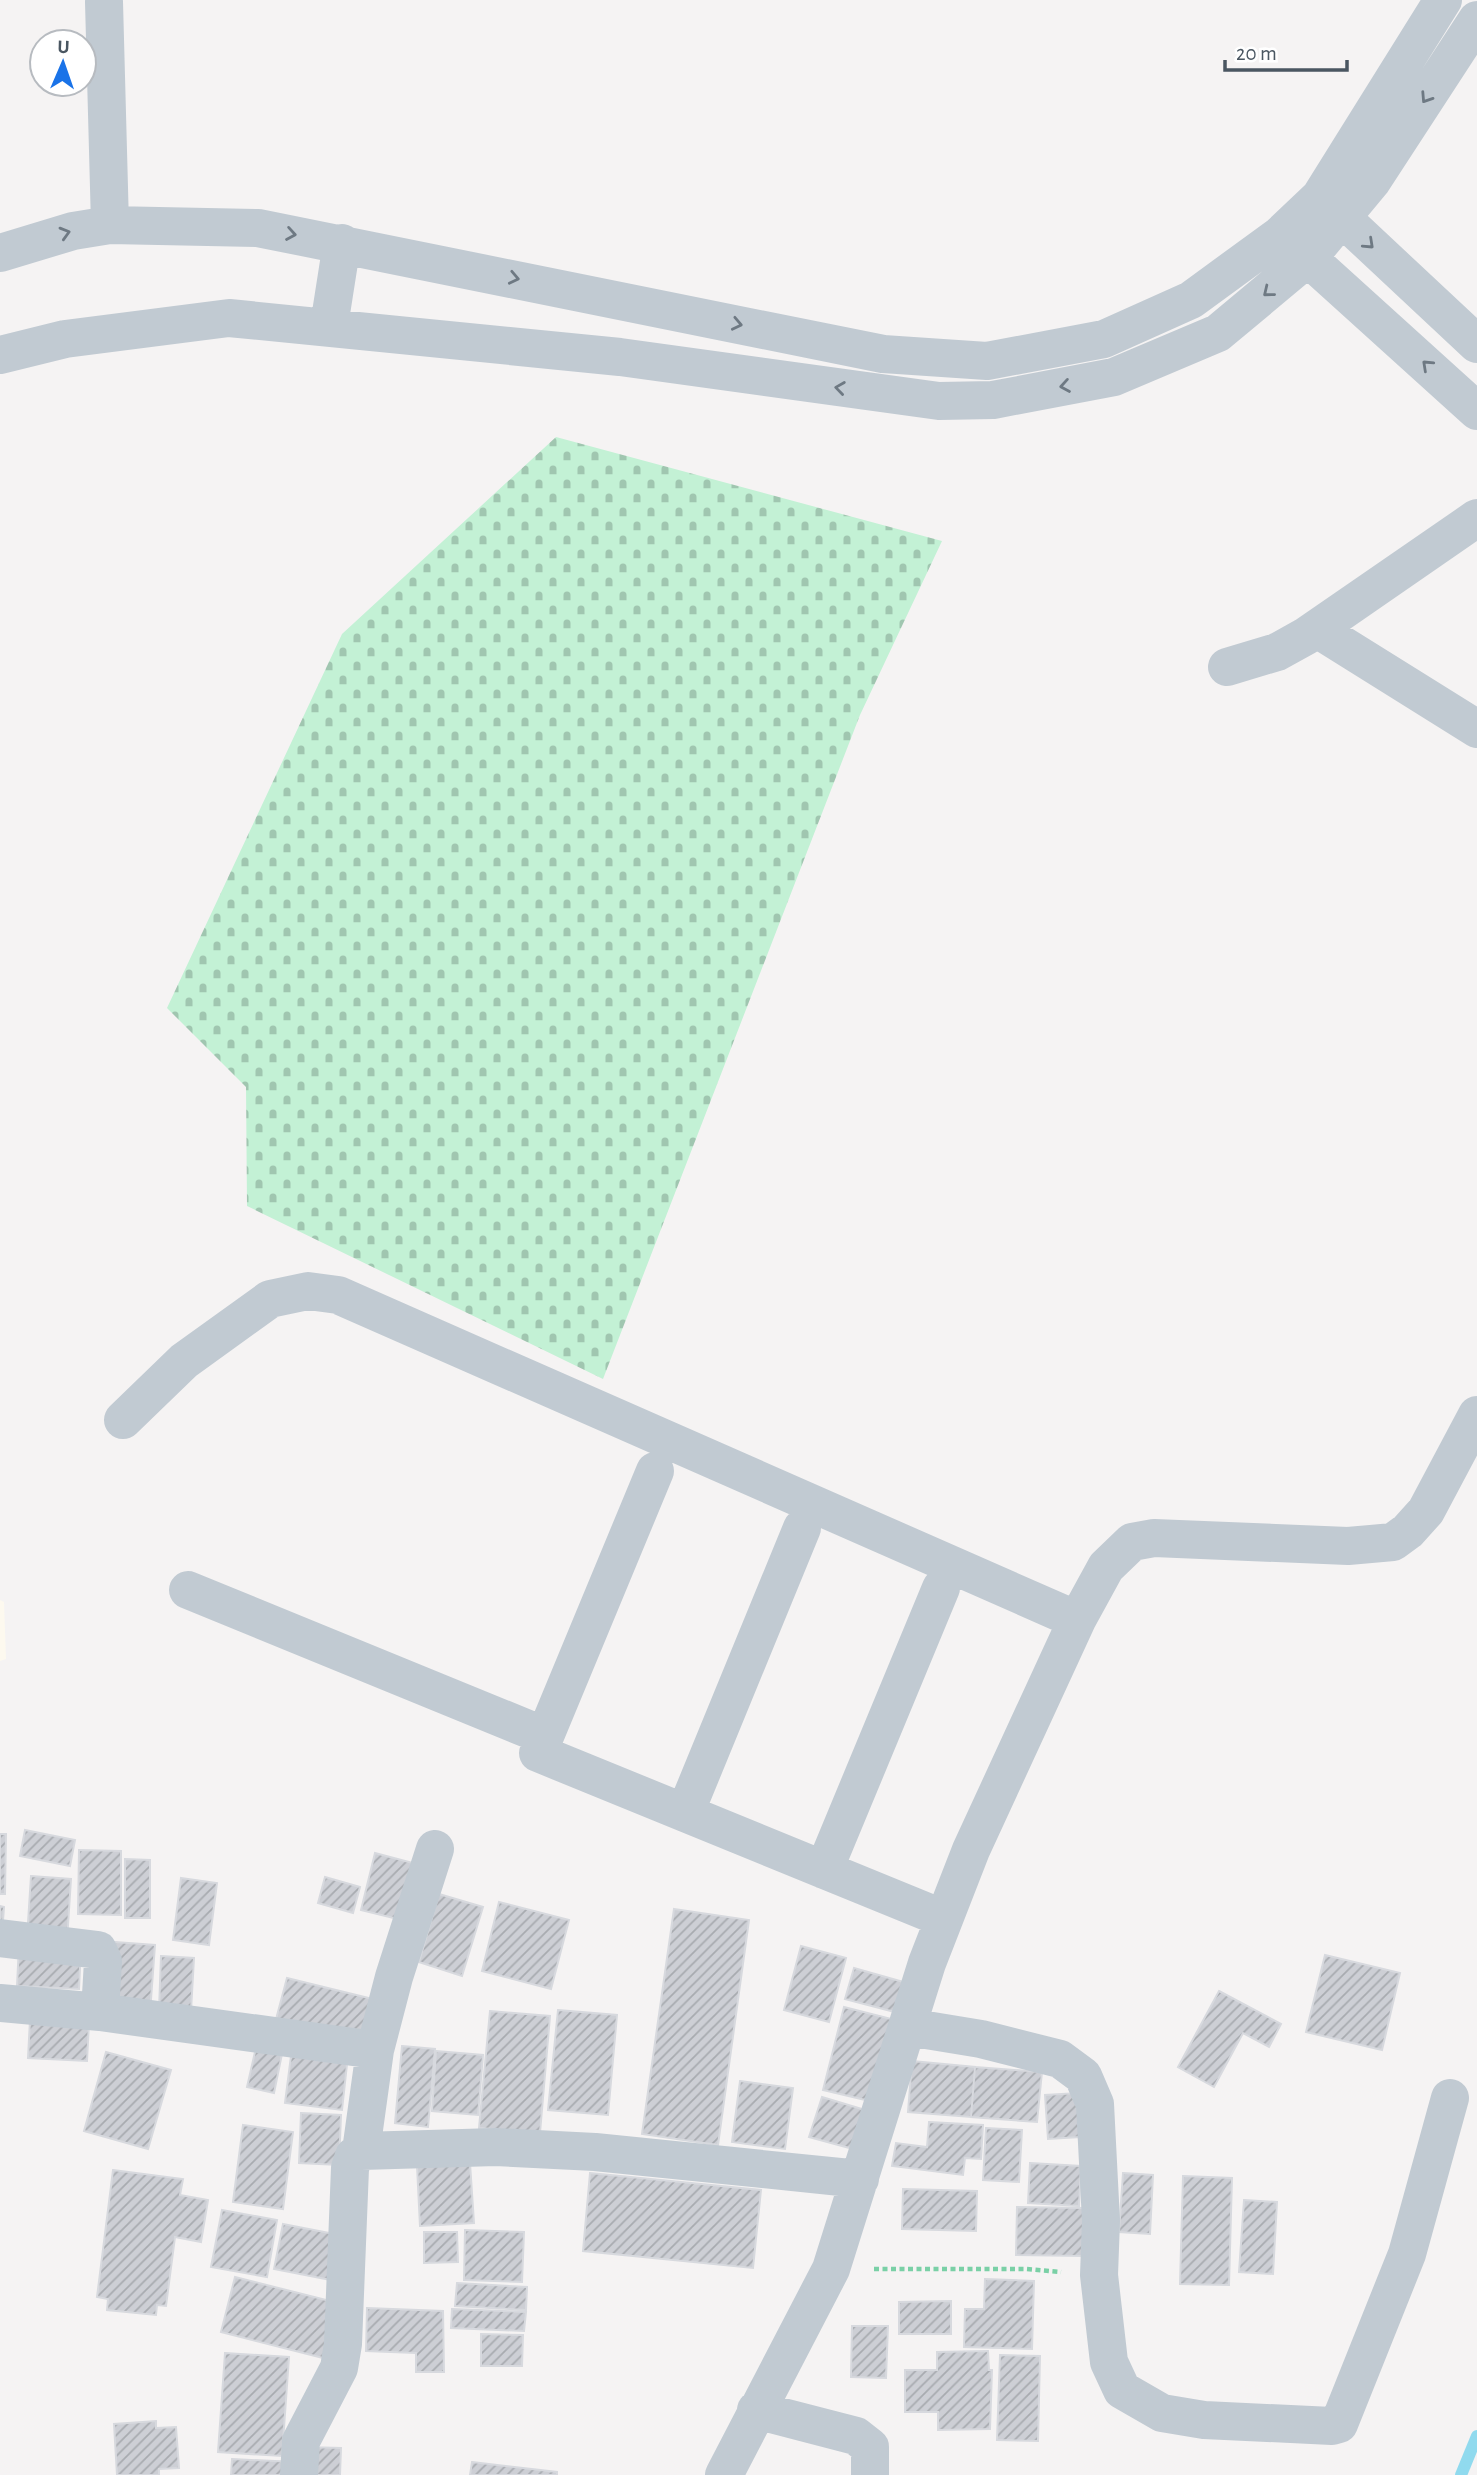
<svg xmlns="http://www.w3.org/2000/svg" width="1477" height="2475" font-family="'Alegreya Sans',sans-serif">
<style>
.commercial{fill:#fdf9ef}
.cemetery{fill:url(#cemetery-stones)}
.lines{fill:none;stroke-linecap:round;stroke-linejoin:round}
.stream{stroke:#90daee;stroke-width:12}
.building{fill:url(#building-hatch);stroke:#d7d9de;stroke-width:2}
.path{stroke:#7ad0a6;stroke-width:4.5;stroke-dasharray:5 3.5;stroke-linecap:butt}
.minor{stroke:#c1cad2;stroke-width:38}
.oneway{stroke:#6e7983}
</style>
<defs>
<pattern id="cemetery-stones" width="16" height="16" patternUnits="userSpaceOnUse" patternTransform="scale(1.75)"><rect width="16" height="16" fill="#c3f1d5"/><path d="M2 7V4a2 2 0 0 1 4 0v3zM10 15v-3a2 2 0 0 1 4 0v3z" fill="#a0c6b0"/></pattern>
<pattern id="building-hatch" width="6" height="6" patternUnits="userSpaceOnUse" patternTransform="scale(1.75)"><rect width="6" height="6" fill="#cdcfd5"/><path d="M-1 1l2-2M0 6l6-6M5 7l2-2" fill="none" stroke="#a8abb0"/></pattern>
</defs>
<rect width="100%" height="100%" fill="#f5f3f3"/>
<path class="commercial" d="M0,1600L4,1602L6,1659L0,1661Z"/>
<path class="cemetery" d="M556,437L942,541L860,715L603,1379L247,1206L246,1087L167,1008L342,634Z"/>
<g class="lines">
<path class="stream" d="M1461,2475L1477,2436"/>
</g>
<path class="building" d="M25,1830L75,1840L70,1866L20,1856Z
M0,1834H6L5,1894H0Z
M79,1850L121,1851V1915L78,1914Z
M375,1853L424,1866L410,1922L361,1910Z
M125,1859L150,1860V1918H125Z
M31,1876L71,1879L67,1941L27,1938Z
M325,1877L360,1887L353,1913L318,1903Z
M181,1878L217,1883L209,1945L173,1940Z
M439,1894L483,1907L462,1976L419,1962Z
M499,1902L569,1920L551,1989L482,1971Z
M0,1906L4,1907L2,1934H0Z
M674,1909L749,1920L718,2145L642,2134Z
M115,1942L155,1945L150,2013L111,2011Z
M19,1945L81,1948L79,1989L17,1986Z
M801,1946L846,1958L829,2022L784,2010Z
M1325,1955L1400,1973L1382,2050L1306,2032Z
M161,1956L194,1958L191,2011L159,2010Z
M854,1968L914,1985L906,2015L845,1999Z
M287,1978L381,2001L370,2046L275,2023Z
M1219,1991L1281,2024L1269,2047L1243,2033L1214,2087L1178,2067Z
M844,2007L899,2021L878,2103L823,2090Z
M558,2010L617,2015L608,2115L548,2110Z
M490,2011L550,2016L540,2133L479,2128Z
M30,2020L89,2023L87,2061L28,2058Z
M257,2043L283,2049L274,2093L247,2087Z
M402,2046L435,2049L428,2127L395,2123Z
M292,2048L348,2055L342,2110L285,2103Z
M436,2051L483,2055L478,2115L432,2111Z
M106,2052L171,2070L148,2149L84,2131Z
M912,2061L975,2067L971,2117L908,2112Z
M975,2067L1042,2072L1037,2122L971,2117Z
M740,2081L793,2088L785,2149L732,2142Z
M1078,2093L1080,2137L1048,2139L1045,2095Z
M822,2097L875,2113L864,2152L809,2137Z
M301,2113L341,2115L339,2165L299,2163Z
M929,2122L983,2125L981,2159L965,2158L963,2175L892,2166L896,2143L927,2147Z
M243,2125L293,2132L283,2209L233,2202Z
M986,2128L1022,2130L1019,2182L983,2180Z
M470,2163L474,2223L420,2226L417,2166Z
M1030,2163L1081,2166L1079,2206L1028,2203Z
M113,2170L183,2179L180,2195L208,2200L201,2242L175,2237L166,2306L157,2305L156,2315L107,2310L108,2299L97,2297Z
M590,2173L761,2190L753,2268L583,2251Z
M1123,2173L1153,2175L1150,2234L1119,2232Z
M1183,2176L1232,2178L1229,2285L1180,2284Z
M903,2189L977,2191L976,2231L902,2229Z
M1244,2200L1277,2202L1273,2274L1239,2272Z
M1017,2207L1084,2208L1083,2256L1016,2255Z
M222,2210L277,2220L267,2277L211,2267Z
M283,2224L345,2236L336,2281L274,2269Z
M465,2230L524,2232L522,2282L464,2280Z
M424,2232H457L458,2262L424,2263Z
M235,2277L338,2303L323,2358L221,2332Z
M985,2279L1034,2281L1032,2349L964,2347L965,2309H984Z
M457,2283L527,2287L526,2310L455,2306Z
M951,2301V2334H899V2302Z
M367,2308L443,2311L444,2372H416V2353L366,2351Z
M452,2309L526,2312L524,2331L451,2328Z
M852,2326H888L886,2378L851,2377Z
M481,2334L523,2335L522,2366H481Z
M988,2351L989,2370H992L990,2429L938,2430V2412H905V2370H937V2352Z
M225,2353L289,2357L282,2456L218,2452Z
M1000,2355L1040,2356L1038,2441L997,2440Z
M156,2421V2428L176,2427L179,2468L159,2469V2475H117L114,2424Z
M305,2447L341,2448L340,2475H305Z
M232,2459L295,2462V2475H231Z
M472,2462L557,2472V2475H470Z"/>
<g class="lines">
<path class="path" d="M874,2269H1026L1061,2272"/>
<path class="minor" d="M104,2L110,225
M1324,201L1477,344
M1289,241L1477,411
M0,253L73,231L110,225L258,228L883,354L987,361L1104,339L1191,300L1280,235L1320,197L1443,0
M329,326L342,243
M0,355L65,339L229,318L620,357L939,401L993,400L1114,377L1218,333L1309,257L1372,181L1477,20
M1317,629L1477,729
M1227,667L1277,652L1306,636L1477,518
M123,1420L184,1361L270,1299L308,1291L338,1295L1077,1620
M655,1471L538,1753L942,1918
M188,1590L545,1736
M685,1813L802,1528
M824,1870L941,1588
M0,1938L98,1950L103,1961L100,2012
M0,2003L100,2012L375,2050
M908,2027L981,2039L1060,2059L1083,2076L1095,2104L1101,2221L1099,2275L1109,2362L1122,2390L1162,2413L1204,2420L1332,2426L1339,2424L1407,2254L1450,2098
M361,2151L375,2050L394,1977L435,1849
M756,2410L856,2436L870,2447V2475
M299,2475L301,2441L339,2368L343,2344L350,2168L354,2156L361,2151L496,2147L595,2152L860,2179
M724,2475L831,2269L927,1963L971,1850L1077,1620L1106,1567L1132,1542L1154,1538L1348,1546L1393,1542L1408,1531L1426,1511L1477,1415"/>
</g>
<defs><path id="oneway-chevron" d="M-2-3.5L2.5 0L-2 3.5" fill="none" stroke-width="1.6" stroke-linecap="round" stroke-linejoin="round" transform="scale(1.75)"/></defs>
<g class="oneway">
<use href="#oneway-chevron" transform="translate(1426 98) rotate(123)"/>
<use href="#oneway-chevron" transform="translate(65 233) rotate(-16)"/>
<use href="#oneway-chevron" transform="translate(291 234) rotate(10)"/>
<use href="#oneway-chevron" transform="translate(1369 244) rotate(43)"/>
<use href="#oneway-chevron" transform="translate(514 278) rotate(12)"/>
<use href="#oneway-chevron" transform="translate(1268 292) rotate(141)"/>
<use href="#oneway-chevron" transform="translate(737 324) rotate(12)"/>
<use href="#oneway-chevron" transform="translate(1427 365) rotate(-137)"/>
<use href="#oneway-chevron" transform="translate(1065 386) rotate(170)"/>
<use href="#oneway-chevron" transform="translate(840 388) rotate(-172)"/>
</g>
<g transform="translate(63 63) rotate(2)"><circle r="33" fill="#ffffff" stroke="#b7bbc0" stroke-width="2"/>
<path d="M0-5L12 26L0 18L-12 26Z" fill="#1a73e8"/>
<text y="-10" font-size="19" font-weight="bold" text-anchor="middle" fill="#4a5661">U</text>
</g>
<path d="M1225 60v10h122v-10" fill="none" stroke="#4a5661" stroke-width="3.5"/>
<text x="1236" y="60" font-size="21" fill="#4a5661" stroke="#ffffff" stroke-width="5" paint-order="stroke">20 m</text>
</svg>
